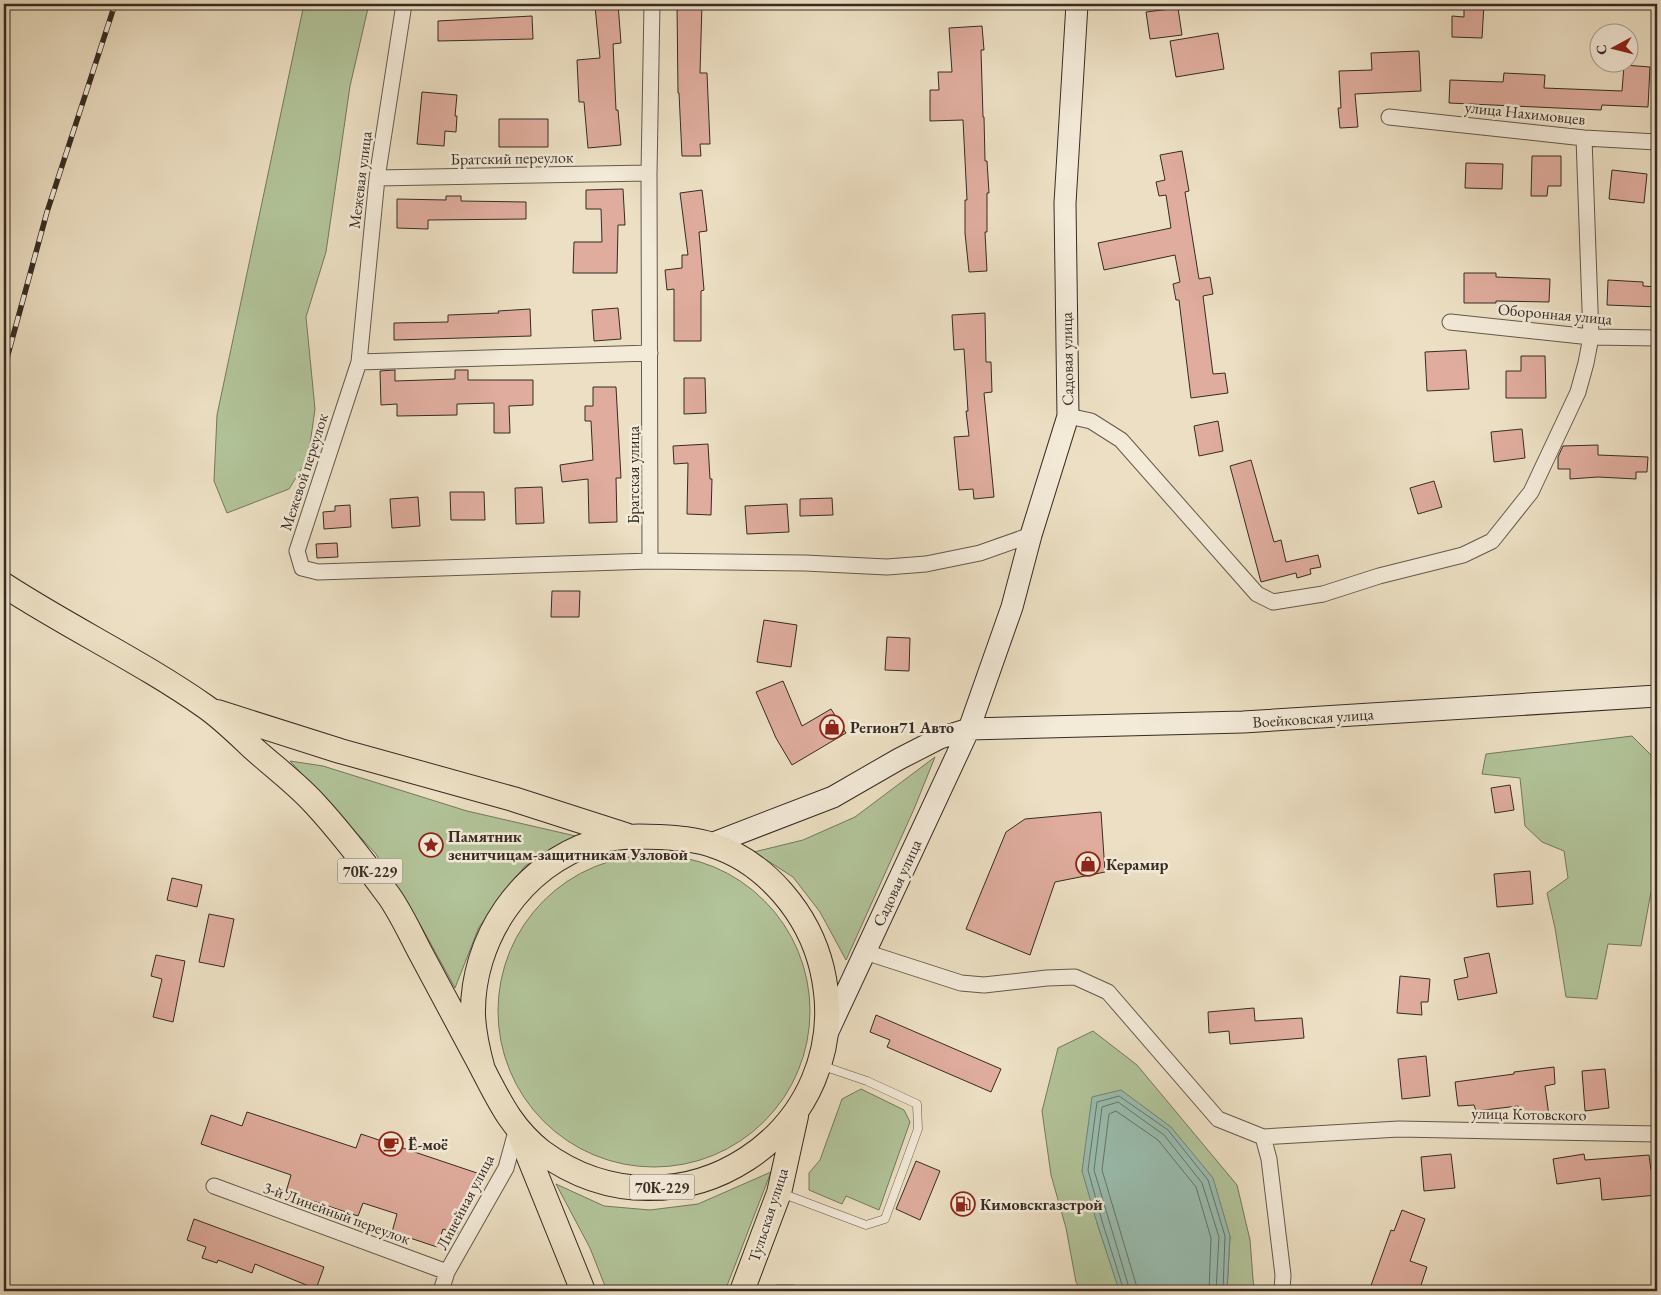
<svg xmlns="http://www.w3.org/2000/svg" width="1661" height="1295" font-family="'EB Garamond',serif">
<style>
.green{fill:#b2c399;stroke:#74785e}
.water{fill:#99bdaf;stroke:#718377}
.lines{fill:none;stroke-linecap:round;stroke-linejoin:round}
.shore{stroke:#687469;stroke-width:1}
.building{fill:#dfac9d;stroke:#362c23}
.service-casing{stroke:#64594b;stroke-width:9}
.minor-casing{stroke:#64594b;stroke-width:17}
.secondary-casing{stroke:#362c23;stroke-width:23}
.primary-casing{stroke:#362c23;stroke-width:26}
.service{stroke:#f3ead8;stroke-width:8}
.minor{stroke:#f3ead8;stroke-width:15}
.secondary{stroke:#f3ead8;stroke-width:21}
.primary{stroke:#ecdfc3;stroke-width:24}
.rail-casing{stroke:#362c23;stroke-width:5.5}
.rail{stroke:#f3ead8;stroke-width:4;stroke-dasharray:11;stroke-linecap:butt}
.labels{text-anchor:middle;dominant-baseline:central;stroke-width:5;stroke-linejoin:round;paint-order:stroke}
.shield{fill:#f3ead8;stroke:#6f6559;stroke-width:1}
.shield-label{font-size:15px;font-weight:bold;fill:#362c23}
.street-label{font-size:16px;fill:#362c23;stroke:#f3ead8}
.poi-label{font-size:16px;font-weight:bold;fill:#362c23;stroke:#f3ead8;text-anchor:start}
</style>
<rect width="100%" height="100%" fill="#ecdfc3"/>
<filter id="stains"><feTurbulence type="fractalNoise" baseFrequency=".004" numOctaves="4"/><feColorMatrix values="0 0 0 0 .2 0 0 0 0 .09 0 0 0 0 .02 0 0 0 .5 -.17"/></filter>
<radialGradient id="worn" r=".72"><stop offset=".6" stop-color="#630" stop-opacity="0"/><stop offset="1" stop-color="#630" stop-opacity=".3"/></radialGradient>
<path class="green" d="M304,4H369L350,86L326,252L306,317L315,409L308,458L289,489L227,513L214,481L217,415Z
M1632,736L1652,756L1651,793L1657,807V886L1651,892L1641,946L1608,944L1597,999L1566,997L1555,928L1547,893L1568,878L1564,851L1542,842L1525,826L1520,778L1482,774L1486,754Z
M935,757L914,809L846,960L820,912L793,877L754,852L803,840L855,817Z
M290,761L323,766L467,811L580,837L525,866L479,927L455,988L421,926L376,854Z
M498 1011a156 156 0 1 1 312 0a156 156 0 1 1-312 0Z
M1093,1031L1137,1065L1237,1185L1250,1240L1254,1291H1227L1230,1236L1097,1223L1120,1291H1082L1076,1282L1066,1228L1051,1175L1042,1111L1058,1048Z
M861,1089L904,1110L910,1122L879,1210L846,1196L842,1204L809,1190V1173L820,1160L842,1099Z
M771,1172L725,1291H607L590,1248L556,1184L604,1206L650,1210L698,1204Z
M776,1285H794L797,1291H771Z"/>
<path class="water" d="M1121,1090L1171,1127L1213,1178L1230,1236L1227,1291L1119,1290L1097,1223L1082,1171L1092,1097Z"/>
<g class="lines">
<path class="shore" d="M1124,1291L1102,1221L1088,1170L1097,1102L1119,1096L1168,1130L1208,1180L1225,1236L1223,1291
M1130,1291L1094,1170L1102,1107L1118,1102L1164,1135L1202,1183L1219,1237L1216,1291
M1138,1291L1102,1170L1109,1114L1116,1111L1158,1140L1196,1187L1211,1238L1209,1291"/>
</g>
<path class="building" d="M618,4L621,43L613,44L616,110H618L621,145L588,148L584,102H579L577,60L600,58L595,6Z
M677,4H702L700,73H707L710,144H700L701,156H682L679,93H678Z
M1464,4H1484L1482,38L1452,37V16L1464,17Z
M1178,8L1182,35L1150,39L1146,12Z
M532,16L533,39L438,41V21Z
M982,26L984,50H981L983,117H984L985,161H987L989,193H987V232H985L987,271L969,272L965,233V200H967L963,120L930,121V90H939L938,72H952L949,28Z
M1218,33L1224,69L1176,77L1170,41Z
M1419,51L1421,91L1355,94L1358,127L1340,128L1338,108H1341L1339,71L1372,70L1371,53Z
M1624,65L1650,67L1648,107L1602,105L1601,110L1449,103L1450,80L1503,82L1504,73L1545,75L1544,88L1622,91Z
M422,92L457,95L455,116H457L456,132L445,131L444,146L417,144Z
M499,119H548V147H499Z
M1182,151L1189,191L1185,192L1199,279L1210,277L1213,294L1203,296L1213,374L1225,373L1228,393L1191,398L1179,300H1176L1173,284L1180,282L1175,255L1104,270L1098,243L1171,228L1166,195L1159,196L1156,182L1165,180L1160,155Z
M1532,156H1561V186H1548L1547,196H1531Z
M1466,163L1503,164L1502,189L1465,188Z
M1612,170L1647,174L1644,203L1609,199Z
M623,189L625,225H618L617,273H573L574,242H602L601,209H586V190Z
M702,190L707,231L699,232L704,290L701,291V341H674V289L667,290L665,270L682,268V255H688L680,193Z
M446,196H461V201L526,202V219L428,220V229L397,228V199L446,200Z
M1464,273H1496V277L1550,279L1549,302L1496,301V303H1464Z
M1608,280L1643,282V286L1657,287V307L1607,305Z
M618,308L621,339L594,341L592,310Z
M530,309L531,336L394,340V323L448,322V315L499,313L498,311Z
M985,313L986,362H991L992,392L984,393L994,497L974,499L973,489L959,490L954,437L969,436L966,411H968L964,349L954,350L952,315Z
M1466,350L1469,389L1427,391L1425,352Z
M1521,356H1545L1546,398H1506V371H1521Z
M395,370V381L455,379V370H468V380H533V405L509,406L510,433H494V403L457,404V415L397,416V404L381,405L380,371Z
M684,378H705L706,413L684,414Z
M593,387H616L621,478H616L617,522L589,523L588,479L562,482L560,465L593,460L591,421H585V406H593Z
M1218,421L1223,451L1199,456L1194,426Z
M1522,429L1525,458L1494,462L1491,432Z
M708,444L710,479H712L711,515L687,514L688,463L674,464L673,446Z
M1598,445V455L1648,457L1647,472H1636V479L1598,477L1570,479V469H1558V457L1563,446Z
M1251,460L1274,542L1281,540L1286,562L1318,555L1321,567L1310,569L1311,574L1297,578L1296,573L1261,582L1230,466Z
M1434,481L1442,507L1418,514L1410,488Z
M542,487L544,523L516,524L515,488Z
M450,492H484L485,520H451Z
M418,497L420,526L392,528L390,499Z
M832,498L833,515L800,516V499Z
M787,504L789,532L747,534L745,506Z
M350,505L351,527L324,529L323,512L335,511V506Z
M337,543L338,557L317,558L316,544Z
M552,591H580L579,617H551Z
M764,620L797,625L791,667L757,662Z
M887,637L910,638L909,671L885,670Z
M783,681L802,726L831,709L846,733L792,765L776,738L756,692Z
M1510,785L1514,810L1495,813L1491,788Z
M1101,812L1105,872L1055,882L1030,955L966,929L1006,832L1025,819Z
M1530,871L1533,904L1497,907L1494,874Z
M172,878L202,885L197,907L167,900Z
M209,914L234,919L224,967L199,962Z
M1489,953L1497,993L1458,1000L1454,980L1468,977L1464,958Z
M156,955L185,961L173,1022L153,1017L162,979L151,976Z
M1400,976L1430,979L1428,1002H1421L1422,1015L1397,1013Z
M1254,1008L1255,1021L1302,1018L1304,1038L1230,1044L1229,1031L1209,1033L1208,1012Z
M876,1015L1001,1069L991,1092L887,1047L890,1040L870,1032Z
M1426,1056L1430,1096L1402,1099L1398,1059Z
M1554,1067L1555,1084L1545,1086L1549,1116L1519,1119L1518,1106L1476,1111L1474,1105L1458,1106L1455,1082L1514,1074V1072Z
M1605,1069L1609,1108L1585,1111L1582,1071Z
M247,1112L356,1148L361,1134L477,1173L457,1234L443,1229L437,1247L392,1232L397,1214L363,1203L358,1216L286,1192L291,1175L201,1144L211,1115L242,1126Z
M1451,1154L1455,1188L1424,1191L1421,1157Z
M1584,1154L1585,1160L1649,1155L1651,1170L1657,1169V1195L1602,1200L1600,1178L1557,1184L1553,1159Z
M916,1161L940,1171L920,1220L896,1209Z
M958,1194L973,1199L968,1215L953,1209Z
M1402,1210L1425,1219L1410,1261L1427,1267L1419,1291H1369L1391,1230L1394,1231Z
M194,1219L324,1267L316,1289L255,1264L252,1273L218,1260L217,1263L202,1258L206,1247L187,1240Z"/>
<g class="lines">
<g class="service-casing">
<path id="service" d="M781,1193L866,1225L885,1219L918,1129L917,1104L867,1081L820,1065"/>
</g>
<g class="minor-casing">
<path id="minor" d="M652,4L649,173L650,561L805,563L887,567L926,564L980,553L1031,535
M1389,117L1584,138L1657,142
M377,178L649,173
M1450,322L1591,337L1657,338
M650,353L359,362L297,551L302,568L318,572L650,561
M359,362L377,178L404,4
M1068,416L1091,421L1121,440L1257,594L1273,602L1323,594L1379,576L1463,555L1492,541L1531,492L1578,392L1586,363L1591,337L1584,138
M865,952L961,983L984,985L1047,978L1075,977L1108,992L1218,1119L1263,1137L1269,1159L1283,1275L1282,1291
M1263,1137L1399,1129L1657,1134
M214,1186L447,1272
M441,1291L447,1272L506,1168L517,1128"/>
</g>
<g class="secondary-casing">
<path id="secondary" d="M711,844L833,797L899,759L940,738L969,729L1243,722L1657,696
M825,1038L969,729L1012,607L1031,535L1068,416L1065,203L1077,4"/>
</g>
<g class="primary-casing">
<path id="primary" d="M4,585C70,628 142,662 206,707C223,719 239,735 254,749C274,767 297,784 315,804C341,832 366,865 389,896C401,913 410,933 420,952C440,989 460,1026 480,1064C498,1098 510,1127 542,1152C677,1251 860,1132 822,969C809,914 766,862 712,845C695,839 675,838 658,837C636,836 616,836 595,842C521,865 471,940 473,1016C474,1035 478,1052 483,1070
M217,712L340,751L513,799L625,835
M520,1135L583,1291
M742,1291L779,1193L796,1116"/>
</g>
<use href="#service" class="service"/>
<use href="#minor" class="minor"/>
<use href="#secondary" class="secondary"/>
<use href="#primary" class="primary"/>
<g class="rail-casing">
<path id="rail" d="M4,369L47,212L115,4"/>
</g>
<use href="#rail" class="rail"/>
</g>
<defs>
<g id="shop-ring" transform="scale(1.25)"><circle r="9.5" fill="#f3ead8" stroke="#8f2418" stroke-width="1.5"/><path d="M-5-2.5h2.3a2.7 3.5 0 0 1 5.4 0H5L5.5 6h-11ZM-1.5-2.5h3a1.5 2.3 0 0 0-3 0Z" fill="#8f2418"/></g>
<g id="sight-ring" transform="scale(1.25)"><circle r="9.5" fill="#f3ead8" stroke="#8f2418" stroke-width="1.5"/><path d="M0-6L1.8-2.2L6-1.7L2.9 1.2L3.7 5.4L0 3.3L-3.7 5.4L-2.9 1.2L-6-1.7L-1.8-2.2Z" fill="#8f2418"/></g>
<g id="cafe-ring" transform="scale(1.25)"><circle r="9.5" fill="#f3ead8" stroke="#8f2418" stroke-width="1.5"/><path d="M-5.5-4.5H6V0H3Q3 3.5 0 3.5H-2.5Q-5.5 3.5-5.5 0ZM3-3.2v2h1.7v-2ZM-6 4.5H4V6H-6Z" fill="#8f2418"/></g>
<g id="fuel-ring" transform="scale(1.25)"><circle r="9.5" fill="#f3ead8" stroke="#8f2418" stroke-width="1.5"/><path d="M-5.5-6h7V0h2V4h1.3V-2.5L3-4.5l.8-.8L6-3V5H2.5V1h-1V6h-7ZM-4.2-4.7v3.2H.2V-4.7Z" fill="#8f2418"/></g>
</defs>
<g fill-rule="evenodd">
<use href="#shop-ring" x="832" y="727"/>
<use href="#sight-ring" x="431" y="845"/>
<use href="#shop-ring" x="1088" y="864"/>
<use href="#cafe-ring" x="391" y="1144"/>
<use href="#fuel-ring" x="963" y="1204"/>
</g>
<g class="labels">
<g class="shield">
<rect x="337.5" y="858.5" width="65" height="25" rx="4"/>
<rect x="629.5" y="1174.5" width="65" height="25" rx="4"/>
</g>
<g class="shield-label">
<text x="370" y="871">70К-229</text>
<text x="662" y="1187">70К-229</text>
</g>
<g class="street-label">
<text transform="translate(1525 113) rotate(6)">улица Нахимовцев</text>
<text transform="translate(512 158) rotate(-1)">Братский переулок</text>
<text transform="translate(360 180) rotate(-83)">Межевая улица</text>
<text transform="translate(1555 314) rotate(5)">Оборонная улица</text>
<text transform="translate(1067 359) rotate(-91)">Садовая улица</text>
<text transform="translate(304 472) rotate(-72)">Межевой переулок</text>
<text transform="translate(633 475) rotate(-90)">Братская улица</text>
<text transform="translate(1313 718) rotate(-4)">Воейковская улица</text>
<text transform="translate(897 883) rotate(-65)">Садовая улица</text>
<text transform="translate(1529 1114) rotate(1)">улица Котовского</text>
<text transform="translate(465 1202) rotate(-62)">Линейная улица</text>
<text transform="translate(337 1213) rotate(20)">3-й Линейный переулок</text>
<text transform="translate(768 1215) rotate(-72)">Тульская улица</text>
</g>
<g class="poi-label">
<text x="850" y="727">Регион71 Авто</text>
<text x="448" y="836">Памятник<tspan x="448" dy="18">зенитчицам-защитникам Узловой</tspan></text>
<text x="1106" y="864">Керамир</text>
<text x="408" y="1144">Ё-моё</text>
<text x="980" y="1204">Кимовскгазстрой</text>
</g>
</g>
<rect width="1661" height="1295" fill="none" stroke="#ecdfc3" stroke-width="20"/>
<rect x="5" y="5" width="1651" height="1285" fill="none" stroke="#362c23" stroke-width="2.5"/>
<rect x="10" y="10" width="1641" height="1275" fill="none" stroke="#362c23"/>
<g transform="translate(1614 48) rotate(263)"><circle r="24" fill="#f3ead8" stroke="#a79e90"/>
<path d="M0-4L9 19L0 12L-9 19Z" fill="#8f2418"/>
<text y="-8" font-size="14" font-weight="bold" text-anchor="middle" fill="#362c23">С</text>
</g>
<rect width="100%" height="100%" filter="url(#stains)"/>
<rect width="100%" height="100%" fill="url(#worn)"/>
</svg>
